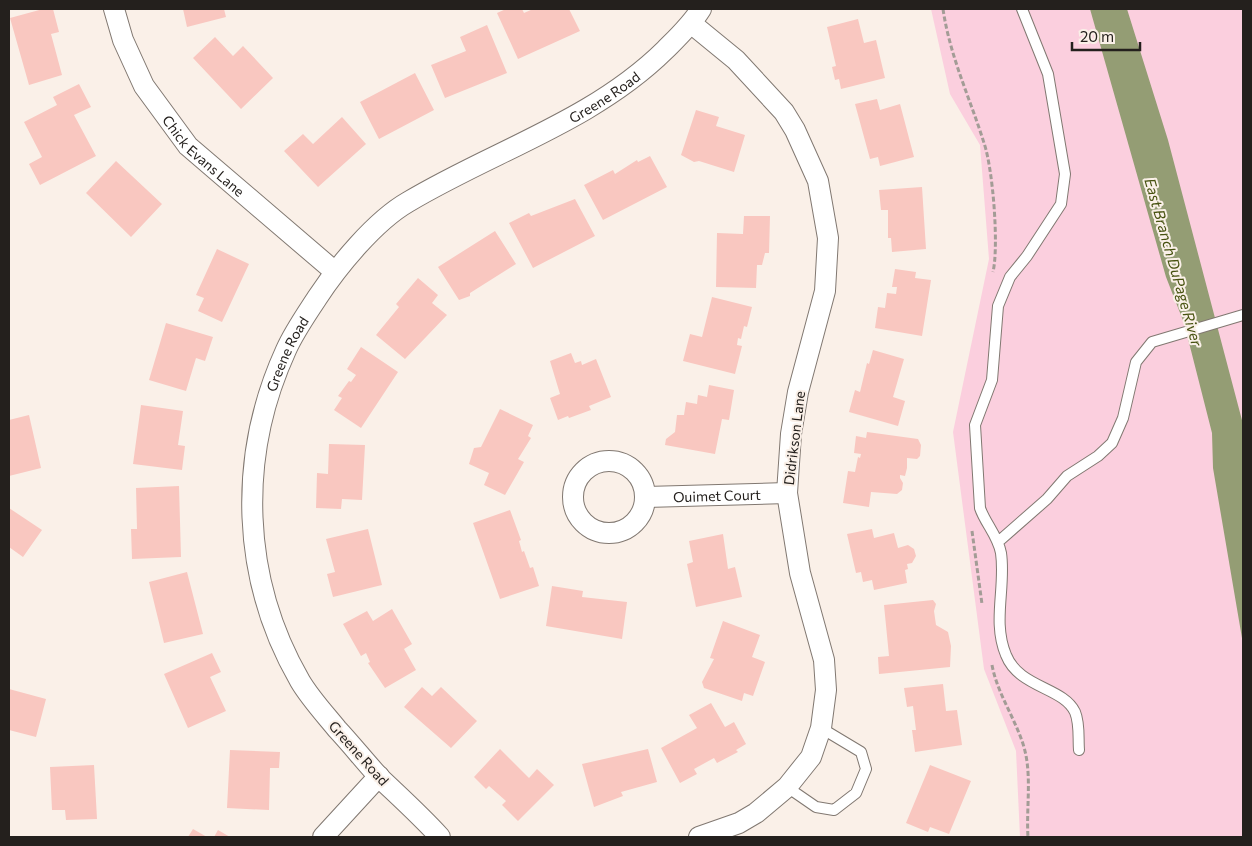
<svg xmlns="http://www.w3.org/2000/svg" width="1252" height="846" font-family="Commissioner,sans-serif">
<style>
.green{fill:#fbcfde}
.water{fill:#949d74}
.building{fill:#f9c7c0}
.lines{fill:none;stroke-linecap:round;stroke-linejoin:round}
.lane-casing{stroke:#817871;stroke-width:12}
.street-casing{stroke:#817871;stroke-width:22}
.path{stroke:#a39c96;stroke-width:3;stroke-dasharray:5 2.5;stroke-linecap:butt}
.lane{stroke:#fff;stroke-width:10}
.street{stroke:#fff;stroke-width:20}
.labels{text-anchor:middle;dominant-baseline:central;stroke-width:4;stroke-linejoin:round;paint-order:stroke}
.street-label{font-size:14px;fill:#24201d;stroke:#faf0e8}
.water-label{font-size:15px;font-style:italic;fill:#475210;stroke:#faf0e8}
</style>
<rect width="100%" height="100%" fill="#faf0e8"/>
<path class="green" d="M931,9H1243V837H1020L1016,751L984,669L953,432L989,259L980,145L950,94Z"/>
<path class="water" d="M1090,9H1127L1168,140L1243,424V644L1213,468L1212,433L1184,323L1166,277Z"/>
<path class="building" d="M43,9H53L59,32L51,34L62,75L29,85L10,18Z
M183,9H224L226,17L187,27Z
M506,9H522L524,13L533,9H569L580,31L518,59L497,13Z
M858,19L864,43L876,40L885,78L841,89L839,79L835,80L832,67L836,66L827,27Z
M487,25L507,73L445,98L431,65L466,51L460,37Z
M215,37L233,56L243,46L273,78L241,109L193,58Z
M415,73L434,110L379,139L360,102Z
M79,84L91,107L74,115L96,156L40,185L29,164L42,157L24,122L57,105L53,97Z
M877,99L880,110L900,104L914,157L880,166L878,157L870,159L855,104Z
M696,110L719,117L716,126L745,135L734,172L699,161L694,162L681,155Z
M342,117L366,144L318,187L284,151L303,134L313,144Z
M650,156L667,187L603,220L584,185L613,170L615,174L637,160L638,162Z
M116,161L162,204L131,237L86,193Z
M922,187L926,249L892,252L891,238H888V210H881L879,190Z
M575,199L595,236L533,268L509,223L529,213L531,216Z
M744,216H770L769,253H765L762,265H757L756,288L716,287L717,233L743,234Z
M495,231L516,264L470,293V296L459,300L438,267Z
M217,249L249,264L222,322L198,311L204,298L196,295Z
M895,269L916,272L915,278L931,280L922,336L875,328L878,307L885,308L887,293L896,294L897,287H892Z
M418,278L438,295L432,303L447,315L405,359L376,335L399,307L396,304Z
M712,297L752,307L747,327L744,326L741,339L738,338L737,345L742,346L735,374L683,361L690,334L702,337Z
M166,323L213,337L205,361L196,358L186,391L149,380Z
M361,347L398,372L361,428L334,410L342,398L338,396L349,381L351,382L356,375L347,369Z
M873,350L904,359L893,397L905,401L898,426L849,412L855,390L860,392L867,363L869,364Z
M571,353L575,363L581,361L582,365L596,359L611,397L589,406L591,410L569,418L568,416L558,420L550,398L560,394L550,361Z
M709,385L734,390L729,420L722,419L715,454L665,445L666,439L675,432L677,415H684L686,402L697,404L698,395L707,397Z
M141,405L183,411L178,445L185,446L182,470L133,464Z
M500,409L533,425L528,436L531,438L518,459L524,462L505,495L484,485L489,473L469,464L474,448L481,447Z
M29,415L41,468L9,476V420Z
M867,432L918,439L921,445L920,456L917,459L907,458V468L905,476L900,475V478L903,483L902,490L897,494L871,492L869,507L843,503L848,471L855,472L858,457L860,458L861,454L854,453L856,436L866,438Z
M329,444L365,445L362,500L342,499L341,509L316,508L317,473L328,474Z
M179,486L181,557L132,559L131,529H137L136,488Z
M9,508L42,530L23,557L9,547Z
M510,510L521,540L519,541L522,552L524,551L530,568L533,567L539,586L500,599L473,523Z
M368,529L382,585L333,597L327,574L335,572L326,539Z
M872,529L874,538L894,533L898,548L908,545L914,549L916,556L912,563L907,564L908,569L905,570L907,583L874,590L872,580L863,582L861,572L856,573L847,534Z
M723,534L728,569L735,567L742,597L696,607L687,564L693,562L689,541Z
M187,572L203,634L164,643L149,582Z
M552,586L583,591L582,597L627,602L622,639L546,626Z
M933,600L936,604L934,611L936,625L948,632L951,646L950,667L879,674L878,657L889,656L884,605Z
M392,609L412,644L404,649L416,670L385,688L368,663L370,662L366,653L361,656L343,624L367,611L373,621Z
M723,621L760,635L752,657L765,662L753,696L744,693L742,701L704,688L702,682L714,659L710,658Z
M212,653L221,672L210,677L226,711L188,728L164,674Z
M943,684L946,711L957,710L962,745L915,752L912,730H916L913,706L907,707L904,688Z
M422,687L432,696L441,687L477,721L451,748L404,707Z
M9,689L46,699L36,737L9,730Z
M711,703L725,727L734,722L746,744L736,750L738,752L717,763L714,758L694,769L697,774L680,783L661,748L697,728L689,715Z
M500,749L529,778L537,769L554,785L518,821L502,805L506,801L489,786L486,789L474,777Z
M648,749L657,782L621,792L623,796L594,807L582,764Z
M230,750L280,752L279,768H270L269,810L227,808Z
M94,765L97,819L66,820L65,810H52L50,767Z
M930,765L971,781L949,834L930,827L928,832L906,823Z
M193,829L207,837H188Z
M218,830L230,837H214Z"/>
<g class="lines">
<g class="lane-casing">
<path id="lane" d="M1022,9L1048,74L1065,174L1061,204L1027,256L1010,277L998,306L992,380L975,425L980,508C985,523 998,536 1001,553C1006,587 992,622 1006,655C1019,688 1063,687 1075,712C1080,724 1078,738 1079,750
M998,542L1047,499L1067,476L1098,456L1112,443L1123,418L1136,362L1152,342L1243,315
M787,787L816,807L834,810L856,793L866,769L861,752L821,728"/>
</g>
<g class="street-casing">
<g id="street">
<path id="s1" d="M114,9L123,40L144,86L188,146L334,271"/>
<path d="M692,24L736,60L784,112L795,130L818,181L828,238L825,291L798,392L791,434L787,493L800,573L824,660L826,690L821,728L811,757L787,787L756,813L739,823L699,837"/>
<circle cx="609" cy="497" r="36"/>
<path id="s2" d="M646,497L787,493"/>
<path d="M323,837L379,776"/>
<path id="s3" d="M440,837C422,817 401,798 381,779C366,763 352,745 337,729C324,713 310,698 300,681C241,579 237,457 286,350C294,332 306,315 317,298C338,266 375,221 408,202C493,151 593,121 665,50C678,37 691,25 701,9"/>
</g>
</g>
<path class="path" d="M943,9C950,57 970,98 984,143C993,169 999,246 993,272
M972,531L982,604
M992,665C997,692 1013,715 1022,741C1033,771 1026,805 1028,837"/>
<use href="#lane" class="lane"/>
<use href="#street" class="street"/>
</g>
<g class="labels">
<g class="street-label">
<text stroke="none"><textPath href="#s3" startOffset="971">Greene Road</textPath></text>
<text stroke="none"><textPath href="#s1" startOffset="175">Chick Evans Lane</textPath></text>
<text stroke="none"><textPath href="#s3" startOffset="551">Greene Road</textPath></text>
<text transform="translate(794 438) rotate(-83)">Didrikson Lane</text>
<text stroke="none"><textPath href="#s2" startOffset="71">Ouimet Court</textPath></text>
<text transform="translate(359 753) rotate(48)">Greene Road</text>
</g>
<g class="water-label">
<text transform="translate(1174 262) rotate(74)">East Branch DuPage River</text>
</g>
</g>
<rect width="1252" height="846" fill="none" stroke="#24201d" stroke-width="20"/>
<path d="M1072 42v8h68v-8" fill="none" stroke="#24201d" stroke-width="2.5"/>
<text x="1080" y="42" font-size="15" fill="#24201d" stroke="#faf0e8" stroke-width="4" paint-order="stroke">20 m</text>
</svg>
